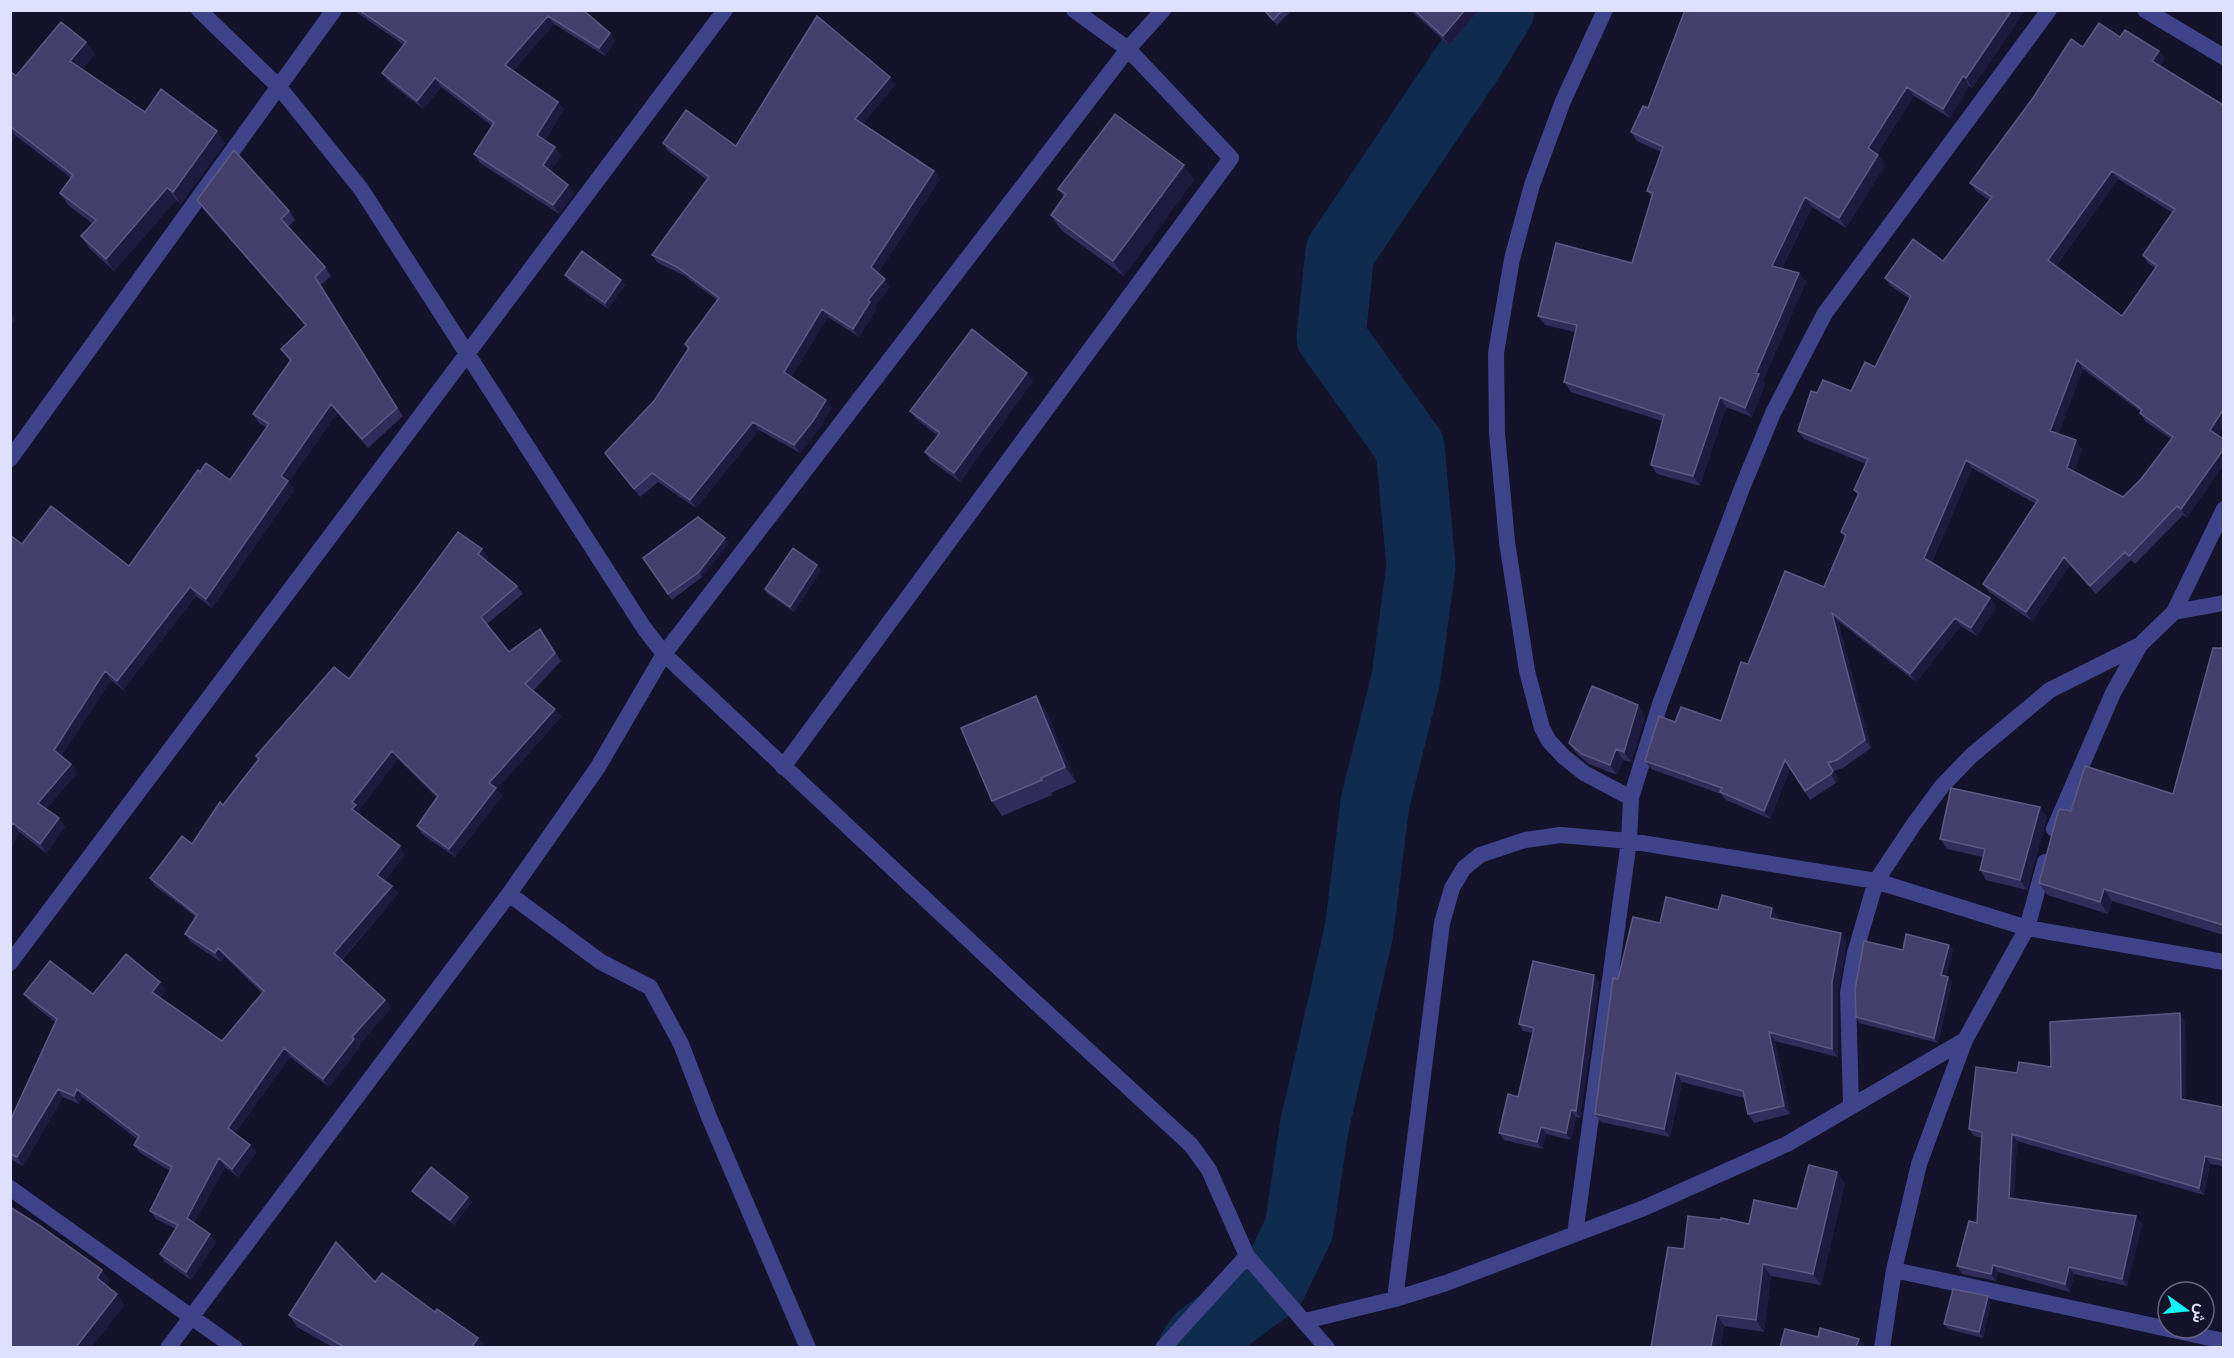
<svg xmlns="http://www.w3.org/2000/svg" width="2234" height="1358" font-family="Poppins,Vazirmatn,sans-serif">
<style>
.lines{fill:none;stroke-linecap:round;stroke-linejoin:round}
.river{stroke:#0f2c4f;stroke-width:69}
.minor{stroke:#3f438a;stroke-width:16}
.wall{fill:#312c59;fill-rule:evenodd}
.shaded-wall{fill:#1e1a40}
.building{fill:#44406b;stroke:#5c5982;stroke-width:1.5;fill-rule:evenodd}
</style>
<rect width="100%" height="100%" fill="#15122c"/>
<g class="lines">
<path class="river" d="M1193,1348L1200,1338L1272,1285L1299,1229L1314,1128L1359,931L1375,803L1406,678L1421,566L1410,447L1331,337L1340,252L1470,59L1500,10"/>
<path class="minor" d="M199,10L279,87L361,189L644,628L664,654L1018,986L1191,1145L1209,1170L1247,1256L1163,1348
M1605,10L1563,101L1532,185L1512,259L1496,353L1497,433L1507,542L1527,671L1542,728L1549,741L1564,757L1584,773L1631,798
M2145,10L2224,57
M10,459L334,10
M2174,612L2224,509
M783,767L1231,158L1128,49L1074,10
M2054,829L2113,693L2140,645
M509,894L601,962L650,987L681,1044L709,1117L808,1348
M10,963L725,10
M1851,1106L1848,993L1855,953L1876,881L1914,824L1942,786L1972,755L2050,690L2140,645L2174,612L2224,603
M10,1188L235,1348
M1575,1234L1629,841L1631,798L1660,704L1742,488L1773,413L1801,359L1825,313L2049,10
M1247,1256L1327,1348
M1894,1270L2224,1341
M1395,1299L1442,923L1452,888L1464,868L1480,855L1525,840L1561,835L1629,841L1876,881L2027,928L2224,962
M1305,1321L1395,1299L1446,1283L1644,1208L1787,1144L1965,1040
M168,1348L509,894L598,767L664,654L1128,49L1163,10
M1882,1348L1894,1270L1919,1164L1965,1040L2027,928L2045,862"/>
</g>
<path class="wall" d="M353,10H583L610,33L615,41L605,56L554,24L513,71L558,102L564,110L545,140L555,147L561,156L550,171L568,185L574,194L559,214L480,163L474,154L492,126L441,87L423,109L388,81L382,73L404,45Z
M1263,10H1292L1277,25Z
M1410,10H1479L1449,45Z
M2024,12L1972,88L1969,86L1950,118L1914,96L1877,154L1885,165L1846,228L1812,207L1782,268L1799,273L1806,282L1763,381L1765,384L1752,417L1726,407L1700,486L1657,474L1651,465L1662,421L1571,392L1564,382L1575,332L1545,325L1538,316L1632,263L1652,197L1647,191L1661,152L1637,141L1631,132L1648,108Z
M2120,37L2165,59L2160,66L2223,427L2218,435L2187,518L2183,515L2135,564L2131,560L2096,594L2070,565L2032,621L1989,592L1983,584L2036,504L1972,468L1932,562L1990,598L1996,607L1977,636L1961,626L1916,682L1838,621L1871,748L1843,768L1834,771L1839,779L1836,783L1810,800L1790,769L1770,819L1726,800L1721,794L1651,769L1645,761L1675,722L1721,721L1748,664L1824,587L1845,538L1841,532L1858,496L1854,490L1866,464L1804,439L1798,431L1817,393L1851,391L1875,367L1910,299L1891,286L1885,278L1943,261L1989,200L1976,191L1970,183L2083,47ZM2118,179L2173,213L2143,255L2148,263L2156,269L2122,316L2056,266ZM2083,369L2141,412L2140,413L2146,422L2171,439L2141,479L2123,497L2074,471L2082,449L2058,434Z
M95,54L82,69L145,112L225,143L181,204L176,200L114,271L89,248L81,236L93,224L68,205L60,193L71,178L16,136L12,142L10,141V71L16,76Z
M895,85L863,124L940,179L878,273L890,287L874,307L876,310L859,337L828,317L791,377L831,408L819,429L800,453L759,430L696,508L658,482L640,497L605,453L654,401L688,350L685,344L717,300L683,275L658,263L652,255L707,180L668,151L663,143L736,146Z
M1194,180L1124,276L1061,230L1051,215L1064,197L1058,189Z
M197,200L289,211L295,220L288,227L325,267L331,276L321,285L403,416L368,448L337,413L289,482L294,490L212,608L196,596L123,690L111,680L61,756L71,764L77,773L46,809L59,818L65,827L46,853L19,832L10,850L22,544L129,566L200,472L230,480L267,428L259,423L253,414L290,361L281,349L306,326L203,209Z
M565,275L621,280L625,285L608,309L569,281Z
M1033,381L960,482L931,461L925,452L938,436L916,419L910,411Z
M729,543L702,577L672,600L643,558Z
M482,549L488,557L486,560L517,586L523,594L487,624L509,652L540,629L561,661L533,691L555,709L561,717L497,789L502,796L455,857L422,834L417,826L437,798L398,759L359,810L361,814L360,815L405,854L385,881L392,886L398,894L342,960L385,1000L391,1008L359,1045L360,1047L329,1087L290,1057L235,1133L250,1145L256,1153L238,1177L225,1167L194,1223L216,1242L191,1280L165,1262L160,1254L176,1229L156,1219L150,1211L170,1171L140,1153L134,1145L137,1139L82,1097L79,1104L63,1097L23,1166L10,1159V1121L55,1022L30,1002L24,994H93L166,990L160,998L222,1041L262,993L224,956L221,962L191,942L185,934L196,917L155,886L150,878L192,844L258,759L256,756L349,679Z
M817,565L821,570L794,612L768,594L765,589Z
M2223,648V935L2112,901L2108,914L2047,895L2039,883L2071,811L2173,794Z
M1046,711L1076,782L1051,793L1052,795L1002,816L992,801Z
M1645,716L1631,762L1623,760L1617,775L1589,764L1576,753L1569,743Z
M2047,817L2027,890L1986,880L1980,870L1983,857L1947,849L1940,839Z
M1718,910L1778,917V919L1847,942L1838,991V1057L1775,1041L1790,1114L1754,1123L1748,1114L1744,1098L1682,1082L1670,1137L1601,1122L1595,1114L1618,979L1660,923Z
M1949,945L1953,950L1946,976L1952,982L1938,1043L1859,1023L1856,1017L1903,950Z
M1599,982L1580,1118L1576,1117L1571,1140L1546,1134L1542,1149L1504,1140L1499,1133L1518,1097L1533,1033L1523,1031L1519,1024Z
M2185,1021L2186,1100L2223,1107V1166L2210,1164L2204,1195L2017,1141L2014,1199L2136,1216L2142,1224L2127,1286L2074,1274L2070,1292L1998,1272L1996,1281L1962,1274L1957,1266L1977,1223L1982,1138L1974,1136L1969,1129L2017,1073L2051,1067Z
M1837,1172L1845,1183L1821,1285L1771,1276L1764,1332L1724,1326L1721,1347L1684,1249L1797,1209Z
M412,1191L472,1202L454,1225L416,1196Z
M375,1282L435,1312L478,1338L485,1347H332L297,1327L289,1315Z
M1991,1302L1983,1338L1948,1329L1944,1324Z"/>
<path class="shaded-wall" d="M1465,10H1479L1449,45L1443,36Z
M2012,10H2023L2024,12L1972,88L1966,78Z
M548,16L554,24L511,74L505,65Z
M610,33L615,41L605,56L599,48Z
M86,42L95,54L79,73L70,61Z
M2159,51L2165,59L2158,69L2152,61Z
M1963,76L1969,86L1950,118L1943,109Z
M890,77L895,85L861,127L855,119Z
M435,78L441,87L423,109L417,101Z
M1907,87L1914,96L1874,158L1868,148Z
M558,102L564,110L543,143L537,135Z
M10,128L16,136L12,142L10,140Z
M217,131L225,143L181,204L173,192Z
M555,147L561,156L549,174L543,165Z
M1878,155L1885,165L1846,228L1839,218Z
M1184,165L1194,180L1124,276L1113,261Z
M934,171L940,179L876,276L871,267Z
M2112,171L2118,179L2054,268L2048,260Z
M568,185L574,194L559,214L553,205Z
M167,188L176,200L114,271L106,259Z
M1805,197L1812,207L1778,275L1772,266Z
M1799,273L1806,282L1763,381L1765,384L1752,417L1745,408L1756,373Z
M315,277L321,285L403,416L397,408Z
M885,279L890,287L874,307L876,310L859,337L853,329L868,300Z
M621,280L625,285L608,309L605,303Z
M822,309L828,317L790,380L784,372Z
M10,311L16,319L10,327Z
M2077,360L2083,369L2056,439L2050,431Z
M1027,373L1033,381L960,482L954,473Z
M1720,397L1726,407L1700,486L1693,476Z
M826,400L831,408L819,429L800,453L794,445Z
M331,404L337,413L289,482L294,490L212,608L206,599L281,476Z
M2223,410V427L2216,438L2210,430Z
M753,422L759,430L696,508L690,500Z
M2076,440L2082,449L2073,476L2067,468Z
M2223,450V466L2187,518L2181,509Z
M1966,460L1972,468L1930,566L1924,558Z
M725,538L729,543L702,577L699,572Z
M482,549L488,557L484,562L478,554Z
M2064,557L2070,565L2032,621L2026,612Z
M817,565L821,570L794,612L790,607Z
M190,587L196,596L123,690L117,681Z
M1990,598L1996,607L1977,636L1971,628Z
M1832,613L1838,621L1871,748L1865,740Z
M1955,618L1961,626L1916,682L1910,674Z
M105,671L111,680L60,759L54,750Z
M1036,696L1046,711L1076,782L1065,767Z
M1638,705L1645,716L1631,762L1624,752Z
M555,709L561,717L497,789L502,796L455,857L449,849L489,783Z
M1616,749L1623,760L1617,775L1610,765Z
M392,751L398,759L359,810L361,814L358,817L352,809V802Z
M1785,760L1790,768L1770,819L1764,811Z
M1828,763L1839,779L1836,783L1831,774Z
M71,764L77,773L44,811L38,803Z
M2040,807L2047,817L2027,890L2020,880Z
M59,818L65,827L46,853L40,844Z
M13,823L19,832L10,850V828Z
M400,846L405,854L383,884L377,875Z
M392,886L398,894L340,961L334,953Z
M2104,889L2112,901L2108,914L2100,902Z
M1772,908L1778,917L1776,926L1770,918Z
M1841,933L1847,942L1838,991V1057L1832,1049V982Z
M1949,945L1953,950L1945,980L1941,975Z
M218,948L224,956L221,962L215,953Z
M1594,975L1599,982L1580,1118L1576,1111Z
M1948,977L1952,982L1938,1043L1934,1038Z
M160,982L166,990L158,1000L152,992Z
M385,1000L391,1008L359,1045L360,1047L329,1087L323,1079L352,1037Z
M2180,1013L2185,1021L2186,1107L2181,1099Z
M1769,1032L1775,1041L1790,1114L1784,1106Z
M284,1048L290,1057L233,1136L228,1128Z
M1676,1073L1682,1082L1670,1137L1664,1129Z
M58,1089L63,1097L23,1166L17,1157Z
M77,1089L82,1097L79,1104L74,1096Z
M1571,1110L1576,1117L1571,1140L1566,1133Z
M1541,1127L1546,1134L1542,1149L1537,1142Z
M2012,1134L2017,1141L2014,1205L2009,1198Z
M250,1145L256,1153L238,1177L232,1169Z
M2205,1156L2210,1164L2204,1195L2199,1188Z
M219,1158L225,1167L192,1227L187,1218Z
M1837,1172L1845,1183L1821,1285L1813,1274Z
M468,1197L472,1202L454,1225L450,1220Z
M2136,1216L2142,1224L2127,1286L2122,1279Z
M210,1234L216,1242L191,1280L186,1272Z
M1763,1264L1771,1276L1764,1332L1756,1320Z
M1993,1265L1998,1272L1996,1281L1991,1274Z
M2069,1267L2074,1274L2070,1292L2065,1284Z
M102,1270L110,1281L104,1289L97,1278Z
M117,1294L125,1305L92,1347H76Z
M1988,1296L1991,1302L1983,1338L1979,1332Z
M1717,1315L1724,1326L1721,1347H1711Z
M478,1338L485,1347H472Z
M1859,1339L1865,1347H1856Z"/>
<path class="building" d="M359,10H583L610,33L599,48L548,16L505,65L558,102L537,135L555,147L543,165L568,185L553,205L474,154L494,123L435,78L417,101L382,73L406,42Z
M1264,10H1283L1273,20Z
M1414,10H1465L1443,36Z
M1685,10H2012L1966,78L1963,76L1943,109L1907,87L1868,148L1878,155L1839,218L1805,197L1772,266L1799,273L1756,373L1759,374L1745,408L1720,397L1693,476L1651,465L1664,415L1564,382L1577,325L1538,316L1556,243L1632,263L1653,193L1647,191L1663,147L1631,132L1643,106L1648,108Z
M817,16L890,77L855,119L934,171L871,267L885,279L868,300L870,302L853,329L822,309L784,372L826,400L813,421L794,445L753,422L690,500L652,473L634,489L605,453L654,401L689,348L685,344L719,298L677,267L652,255L709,177L663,143L686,110L736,146Z
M61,22L86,42L70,61L145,112L161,89L217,131L173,192L167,188L106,259L81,236L96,220L60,193L73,175L10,126V71L16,76Z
M2099,23L2120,37L2125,30L2159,51L2152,61L2223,105V410L2210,430L2223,439V450L2181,509L2177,506L2129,556L2125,552L2090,586L2064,557L2026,612L1983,584L2038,500L1966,460L1924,558L1990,598L1971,628L1955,618L1910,674L1832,613L1865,740L1837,760L1828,763L1833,771L1831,774L1805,791L1785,760L1764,811L1720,792L1722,788L1645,761L1659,716L1675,722L1681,707L1721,721L1741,662L1748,664L1785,571L1824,587L1846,535L1841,532L1859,493L1854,490L1868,459L1798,431L1811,391L1817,393L1823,380L1851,391L1865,362L1875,367L1911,296L1885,278L1913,239L1943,261L1992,197L1970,183L2033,98L2071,39L2083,47ZM2112,171L2175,209L2143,255L2157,266L2122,316L2048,260ZM2077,360L2142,410L2140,413L2173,437L2141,479L2123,497L2067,468L2076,440L2050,431Z
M1115,114L1184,165L1113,261L1051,215L1066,194L1058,189Z
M234,150L289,211L281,219L325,267L315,277L397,408L362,439L331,404L281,476L288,481L206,599L190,587L117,681L105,671L54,750L71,764L38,803L59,818L40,844L13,823L10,828V535L22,544L51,506L129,566L198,470L200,472L206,463L230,480L269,424L253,414L291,360L281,349L306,325L197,200Z
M582,251L621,280L605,303L565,275Z
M972,329L1027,373L954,473L925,452L940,433L910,411Z
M698,517L725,538L699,572L668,594L643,558Z
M458,532L482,549L478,554L517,586L481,617L509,652L540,629L555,653L525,684L555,709L489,783L496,788L449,849L417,826L438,796L392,751L352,802L356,805L352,809L400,846L377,875L392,886L334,953L385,1000L352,1037L354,1039L323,1079L284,1048L228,1128L250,1145L232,1169L219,1158L187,1218L210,1234L186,1272L160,1254L178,1225L150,1211L172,1167L134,1145L139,1136L77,1089L74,1096L58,1089L17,1157L10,1154V1121L57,1019L24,994L50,961L93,994L126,954L160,982L152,992L222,1041L264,991L218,948L215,953L185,934L197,915L150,878L182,836L192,844L220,802L223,805L259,759L256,756L334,667L349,679Z
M793,548L817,565L790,607L765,589Z
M2213,648H2223V925L2104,889L2100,902L2039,883L2058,812L2060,809L2071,811L2085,766L2173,794Z
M1592,686L1638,705L1624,752L1616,749L1610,765L1582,754L1569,743Z
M1036,696L1065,767L1041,778L1042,780L992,801L961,728Z
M1951,788L2040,807L2020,880L1980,870L1985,849L1940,839Z
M1722,895L1772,908L1770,918L1841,933L1832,982V1049L1769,1032L1784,1106L1748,1114L1743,1091L1676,1073L1664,1129L1595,1114L1613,978L1618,979L1633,917L1660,923L1666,897L1718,910Z
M1906,934L1949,945L1941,975L1948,977L1934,1038L1856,1017L1855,989L1864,941L1903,950Z
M1533,961L1594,975L1576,1111L1571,1110L1566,1133L1541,1127L1537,1142L1499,1133L1508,1094L1518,1097L1534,1028L1519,1024Z
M2180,1013L2181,1099L2223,1107V1160L2205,1156L2199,1188L2012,1134L2009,1198L2136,1216L2122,1279L2069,1267L2065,1284L1993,1265L1991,1274L1957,1266L1969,1221L1977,1223L1982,1132L1969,1129L1976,1067L2017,1073L2019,1062L2051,1067L2050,1022Z
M1809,1165L1837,1172L1813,1274L1763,1264L1756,1320L1717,1315L1711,1347H1651L1668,1247L1684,1249L1688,1216L1721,1220V1218L1749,1224L1754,1200L1797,1209Z
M431,1167L468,1197L450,1220L412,1191Z
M10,1207L39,1225L102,1270L97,1278L117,1294L76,1347H10Z
M336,1242L375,1282L382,1273L435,1312L437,1309L478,1338L472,1347H344L289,1315Z
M1953,1289L1988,1296L1979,1332L1944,1324Z
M1820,1328L1859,1339L1856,1347H1780L1785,1329L1818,1337Z"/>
<rect width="2234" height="1358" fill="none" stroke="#dfdffe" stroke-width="24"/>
<g transform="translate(2186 1310) rotate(105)"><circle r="28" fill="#15122c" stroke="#666480" stroke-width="1.5"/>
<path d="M0-4.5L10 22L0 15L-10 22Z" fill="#10f7f9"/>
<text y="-9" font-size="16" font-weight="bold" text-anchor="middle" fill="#dfdffe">ش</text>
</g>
</svg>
